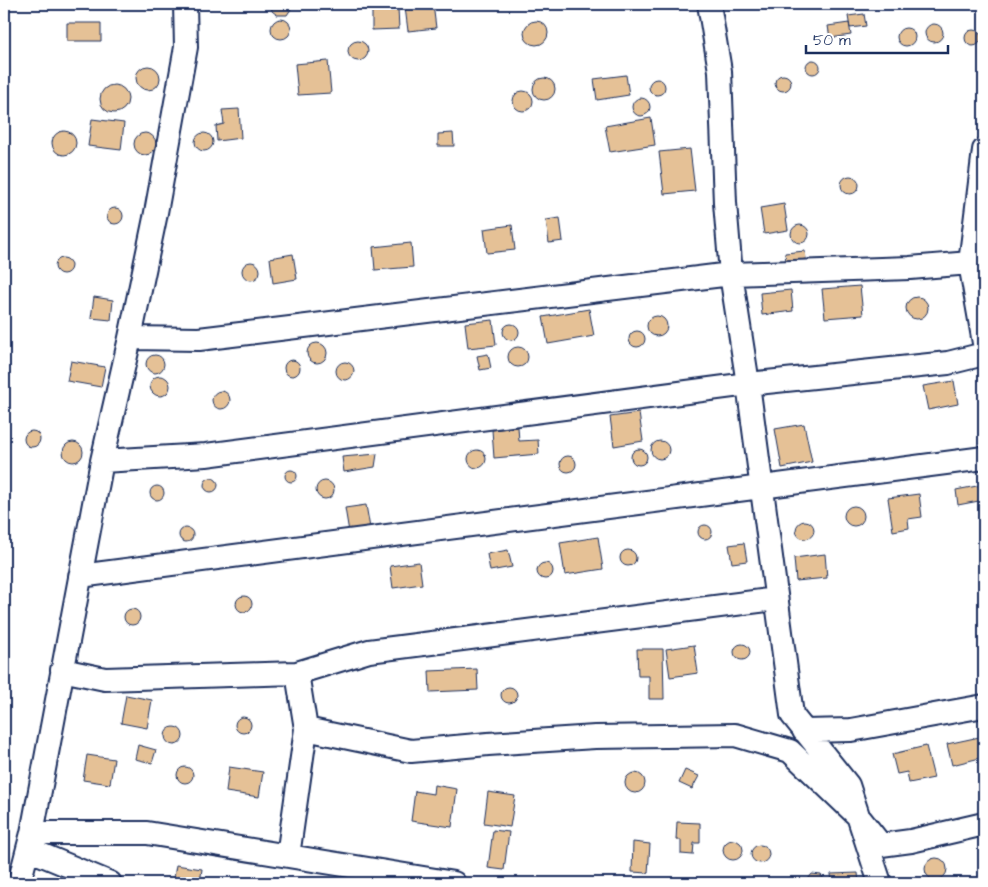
<svg xmlns="http://www.w3.org/2000/svg" width="988" height="887" font-family="'Architects Daughter',sans-serif">
<style>
.building{fill:#e5c196;stroke:#1b2f5e}
.lines{fill:none;stroke-linecap:round;stroke-linejoin:round}
.minor-casing{stroke:#1b2f5e;stroke-width:26}
.minor{stroke:#fff;stroke-width:22}
</style>
<rect width="100%" height="100%" fill="#fff"/>
<filter id="ink" filterUnits="userSpaceOnUse"><feTurbulence type="fractalNoise" baseFrequency=".02" numOctaves="2"/><feDisplacementMap in="SourceGraphic" scale="10" xChannelSelector="R" yChannelSelector="G"/><feConvolveMatrix kernelMatrix="1 2 1 2 8 2 1 2 1" color-interpolation-filters="sRGB"/></filter>
<g filter="url(#ink)">
<path class="building" d="M271,4H292L291,9L287,15H277L272,11Z
M433,4L436,28L408,31L405,7Z
M621,4H637L629,8Z
M398,8L399,29L372,30V9Z
M864,14L866,26L850,28L848,16Z
M271 29a10 10 0 1 1 20 0a10 10 0 1 1-20 0Z
M524 33a12 12 0 1 1 24 0a12 12 0 1 1-24 0Z
M67,23H101V41H67Z
M849,23L851,35L830,38L828,26Z
M925 33a9 9 0 1 1 18 0a9 9 0 1 1-18 0Z
M897 37a9 9 0 1 1 18 0a9 9 0 1 1-18 0Z
M965 38a8 8 0 1 1 16 0a8 8 0 1 1-16 0Z
M348 51a10 10 0 1 1 20 0a10 10 0 1 1-20 0Z
M806 67a7 7 0 1 1 14 0a7 7 0 1 1-14 0Z
M328,61L331,93L298,95L295,64Z
M136 78a12 12 0 1 1 24 0a12 12 0 1 1-24 0Z
M775 83a8 8 0 1 1 16 0a8 8 0 1 1-16 0Z
M626,75L629,95L597,100L594,79Z
M533 89a11 11 0 1 1 22 0a11 11 0 1 1-22 0Z
M649 87a8 8 0 1 1 16 0a8 8 0 1 1-16 0Z
M100 99a14 14 0 1 1 28 0a14 14 0 1 1-28 0Z
M513 101a10 10 0 1 1 20 0a10 10 0 1 1-20 0Z
M632 107a9 9 0 1 1 18 0a9 9 0 1 1-18 0Z
M239,109L241,138L217,141L216,126L224,124L222,110Z
M651,118L655,145L610,152L605,126Z
M92,119L124,123L121,150L88,146Z
M52 143a12 12 0 1 1 24 0a12 12 0 1 1-24 0Z
M195 142a9 9 0 1 1 18 0a9 9 0 1 1-18 0Z
M453,133L454,146H438V134Z
M134 144a11 11 0 1 1 22 0a11 11 0 1 1-22 0Z
M690,149L695,191L664,194L659,152Z
M841 185a9 9 0 1 1 18 0a9 9 0 1 1-18 0Z
M784,204L788,230L764,234L760,208Z
M107 216a8 8 0 1 1 16 0a8 8 0 1 1-16 0Z
M560,218L563,241L549,243L546,220Z
M512,225L515,250L487,253L484,229Z
M791 234a9 9 0 1 1 18 0a9 9 0 1 1-18 0Z
M411,243L413,267L375,270L373,247Z
M805,251L806,259L786,262L785,253Z
M293,254L297,279L273,283L270,258Z
M55 266a8 8 0 1 1 16 0a8 8 0 1 1-16 0Z
M242 271a9 9 0 1 1 18 0a9 9 0 1 1-18 0Z
M860,286L863,315L825,318L822,289Z
M791,290L793,311L762,315L760,293Z
M906 308a11 11 0 1 1 22 0a11 11 0 1 1-22 0Z
M94,297L113,300L111,320L91,318Z
M589,309L594,336L548,344L543,317Z
M647 326a10 10 0 1 1 20 0a10 10 0 1 1-20 0Z
M493,320L496,345L468,348L465,323Z
M503 332a8 8 0 1 1 16 0a8 8 0 1 1-16 0Z
M629 339a8 8 0 1 1 16 0a8 8 0 1 1-16 0Z
M307 353a10 10 0 1 1 20 0a10 10 0 1 1-20 0Z
M508 357a10 10 0 1 1 20 0a10 10 0 1 1-20 0Z
M488,354L491,368L480,370L477,356Z
M146 364a9 9 0 1 1 18 0a9 9 0 1 1-18 0Z
M284 368a8 8 0 1 1 16 0a8 8 0 1 1-16 0Z
M71,361L105,367L101,387L67,381Z
M336 371a9 9 0 1 1 18 0a9 9 0 1 1-18 0Z
M150 386a10 10 0 1 1 20 0a10 10 0 1 1-20 0Z
M954,381L958,404L928,410L923,386Z
M212 400a9 9 0 1 1 18 0a9 9 0 1 1-18 0Z
M639,413L643,441L614,446L610,417Z
M804,424L812,462L782,468L775,429Z
M518,427L519,441L538,440L539,454L494,458L492,430Z
M24 439a8 8 0 1 1 16 0a8 8 0 1 1-16 0Z
M651 450a9 9 0 1 1 18 0a9 9 0 1 1-18 0Z
M63 452a10 10 0 1 1 20 0a10 10 0 1 1-20 0Z
M631 457a8 8 0 1 1 16 0a8 8 0 1 1-16 0Z
M468 459a9 9 0 1 1 18 0a9 9 0 1 1-18 0Z
M377,454L375,467L344,472L342,457Z
M560 464a8 8 0 1 1 16 0a8 8 0 1 1-16 0Z
M285 476a6 6 0 1 1 12 0a6 6 0 1 1-12 0Z
M204 485a7 7 0 1 1 14 0a7 7 0 1 1-14 0Z
M316 490a9 9 0 1 1 18 0a9 9 0 1 1-18 0Z
M982,485L984,500L958,505L956,490Z
M150 493a7 7 0 1 1 14 0a7 7 0 1 1-14 0Z
M919,494L922,517L908,519L909,528L893,531L888,498Z
M366,505L370,528L349,532L345,508Z
M844 516a10 10 0 1 1 20 0a10 10 0 1 1-20 0Z
M796 530a9 9 0 1 1 18 0a9 9 0 1 1-18 0Z
M698 532a7 7 0 1 1 14 0a7 7 0 1 1-14 0Z
M179 535a7 7 0 1 1 14 0a7 7 0 1 1-14 0Z
M598,537L603,569L565,575L560,543Z
M744,543L747,561L732,563L729,545Z
M620 558a8 8 0 1 1 16 0a8 8 0 1 1-16 0Z
M508,550L512,567L490,571L487,554Z
M825,554L827,578L796,581L794,558Z
M419,562L422,584L393,588L390,566Z
M537 571a8 8 0 1 1 16 0a8 8 0 1 1-16 0Z
M236 604a8 8 0 1 1 16 0a8 8 0 1 1-16 0Z
M124 617a8 8 0 1 1 16 0a8 8 0 1 1-16 0Z
M734 652a8 8 0 1 1 16 0a8 8 0 1 1-16 0Z
M694,645L698,673L670,677L666,649Z
M637,649H663L664,699H649V676H638Z
M477,669L478,690L430,692L429,671Z
M501 695a8 8 0 1 1 16 0a8 8 0 1 1-16 0Z
M126,695L152,700L147,728L121,723Z
M235 725a8 8 0 1 1 16 0a8 8 0 1 1-16 0Z
M165 736a9 9 0 1 1 18 0a9 9 0 1 1-18 0Z
M984,736V757L952,765L947,744Z
M138,745L156,750L152,763L135,759Z
M926,746L934,778L909,783L907,772L897,774L892,754Z
M87,755L114,759L110,784L83,780Z
M177 775a8 8 0 1 1 16 0a8 8 0 1 1-16 0Z
M229,767L263,772L259,797L226,792Z
M685,770L699,776L692,789L679,783Z
M625 783a10 10 0 1 1 20 0a10 10 0 1 1-20 0Z
M434,785L457,789L452,827L411,821L415,791L433,794Z
M488,792L515,796L510,827L484,823Z
M677,822L700,823V843H694L693,855L681,854V840H676Z
M493,830L509,832L504,870L488,868Z
M723 850a10 10 0 1 1 20 0a10 10 0 1 1-20 0Z
M633,842L650,844L648,873L632,872Z
M751 854a9 9 0 1 1 18 0a9 9 0 1 1-18 0Z
M925 869a11 11 0 1 1 22 0a11 11 0 1 1-22 0Z
M176,865L202,869L200,883H173Z
M858,873L859,883H832L831,874Z
M812,874L821,875L824,879L825,883H808V879Z"/>
<g class="lines">
<g class="minor-casing">
<path id="minor" d="M709,4L720,71L725,203L731,274L748,384L792,715L848,785L880,883
M984,150L970,263L984,343
M130,338L199,339L731,274L910,268L970,263L984,258
M102,461L206,455L748,384L948,363L984,354
M80,576L984,458
M62,670L105,679L297,673L369,651L776,599
M306,729L411,751L488,744L595,737L735,735L790,751L858,816L881,845L911,841L984,824
M804,731L851,730L984,706
M32,833H147L454,883
M28,849L110,883
M288,856L306,729L297,673
M19,883L32,833L102,461L130,338L155,218L186,47L185,4"/>
</g>
<use href="#minor" class="minor"/>
</g>
</g>
<rect width="988" height="887" fill="none" stroke="#fff" stroke-width="20"/>
<rect x="10" y="10" width="968" height="867" fill="none" stroke="#1b2f5e" stroke-width="2" filter="url(#ink)"/>
<path d="M806 45v8h142v-8" fill="none" stroke="#1b2f5e" stroke-width="2.5"/>
<text x="813" y="45" font-size="15" fill="#1b2f5e" stroke="#ffffff" stroke-width="4" paint-order="stroke">50 m</text>
</svg>
